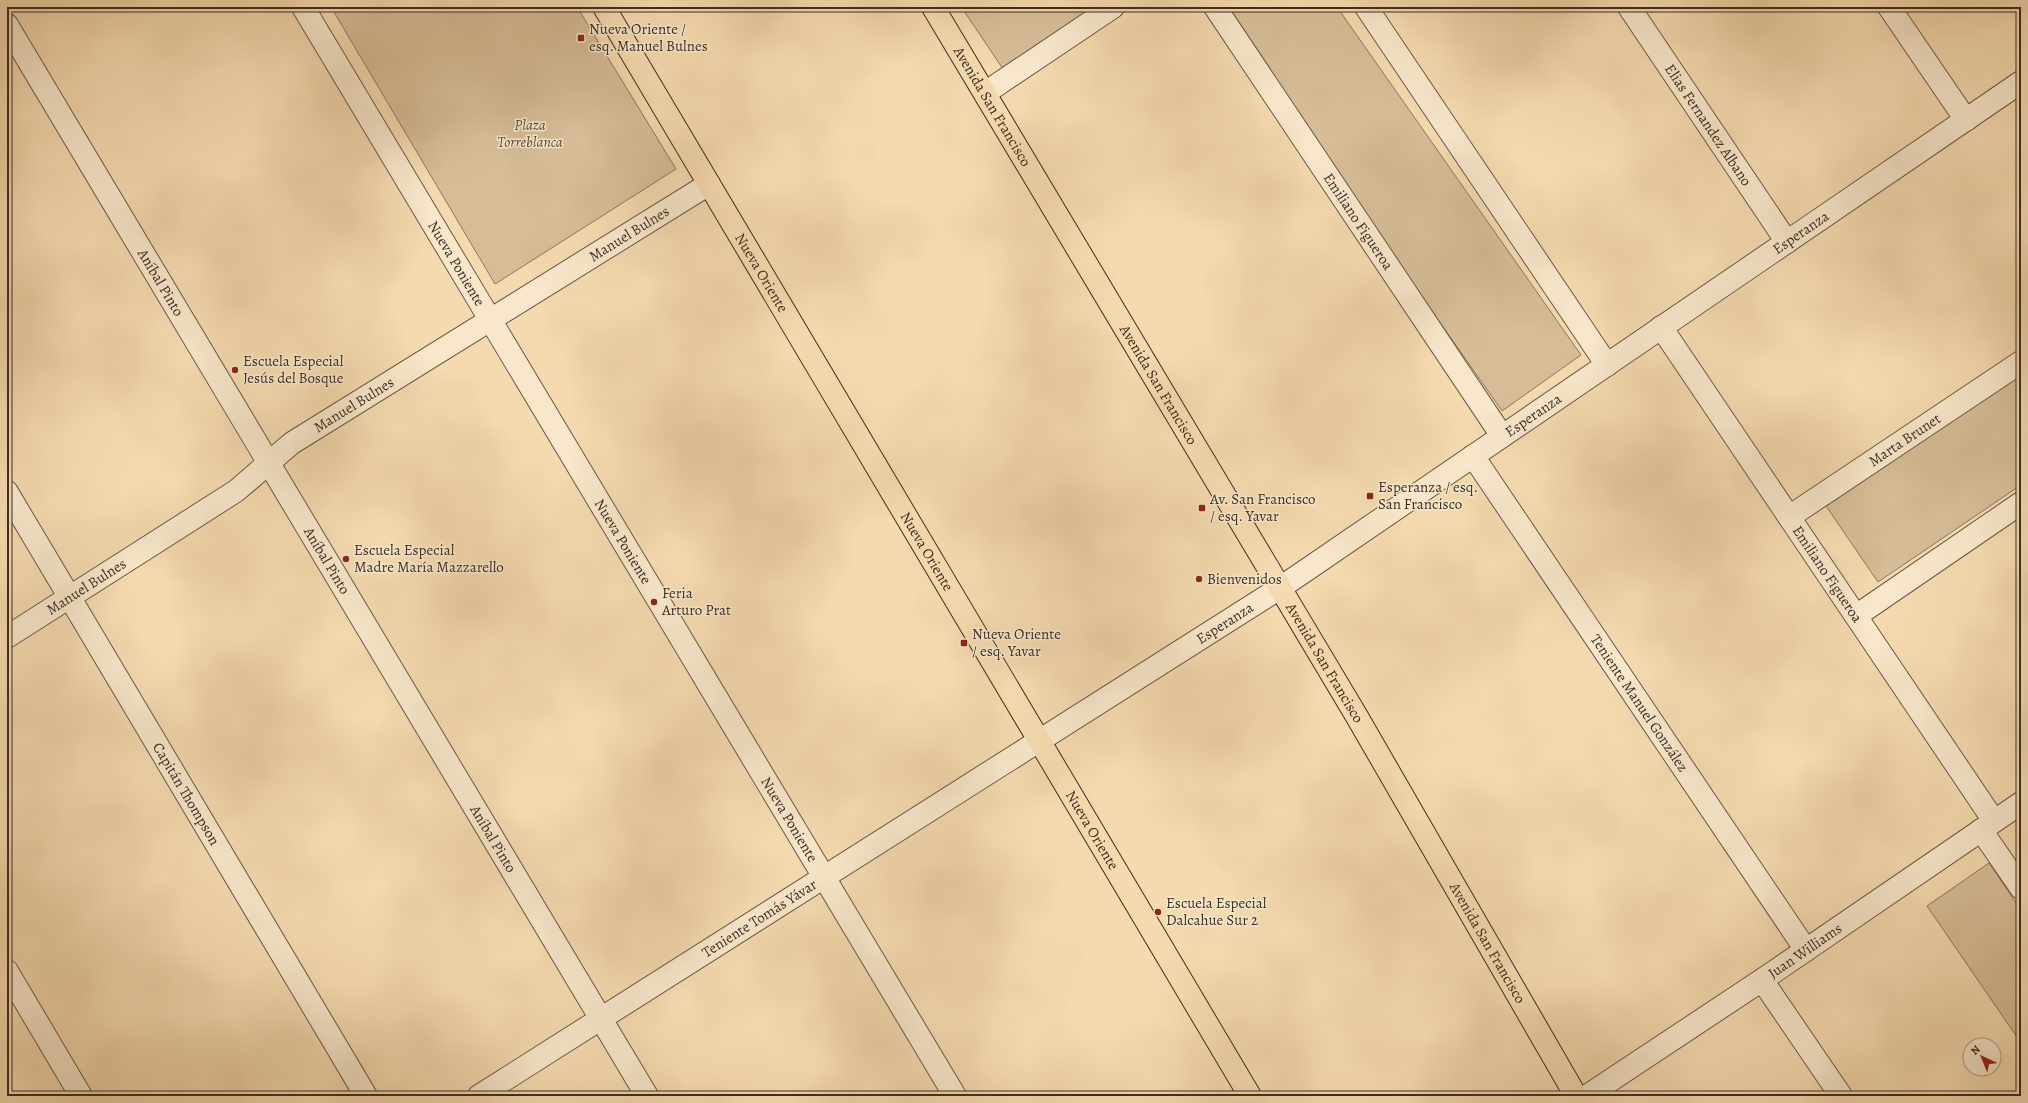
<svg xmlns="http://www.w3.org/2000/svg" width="2028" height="1103" font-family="Alegreya,serif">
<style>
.green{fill:#d6bd97;stroke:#8a755d}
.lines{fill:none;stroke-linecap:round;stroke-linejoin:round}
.minor-casing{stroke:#6b5846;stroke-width:24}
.major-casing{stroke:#3d2d23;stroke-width:24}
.minor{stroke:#f8e7cb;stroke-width:22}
.major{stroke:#f5daaf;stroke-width:22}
.poi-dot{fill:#8f2418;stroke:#f8e7cb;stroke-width:1.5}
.labels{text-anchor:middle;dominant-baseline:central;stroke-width:3;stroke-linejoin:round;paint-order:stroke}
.poi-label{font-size:15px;fill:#3d2d23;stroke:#f8e7cb;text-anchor:start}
.street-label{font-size:15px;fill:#3d2d23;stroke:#f8e7cb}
.park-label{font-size:15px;font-style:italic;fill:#5c4a3a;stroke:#f8e7cb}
</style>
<rect width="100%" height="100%" fill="#f5daaf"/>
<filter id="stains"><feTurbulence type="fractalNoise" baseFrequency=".005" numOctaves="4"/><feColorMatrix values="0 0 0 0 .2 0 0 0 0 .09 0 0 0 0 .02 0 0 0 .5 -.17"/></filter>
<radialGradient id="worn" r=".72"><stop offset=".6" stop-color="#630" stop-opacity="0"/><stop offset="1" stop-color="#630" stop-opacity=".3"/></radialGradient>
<path class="green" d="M331,7H577L676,169L495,284Z
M971,7H1103L1005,72L964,11Z
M1219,7H1337L1581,355L1502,411Z
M2021,374V485L1878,582L1826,506Z
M1989,863L2021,910V1043L1927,906Z"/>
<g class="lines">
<g class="minor-casing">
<g id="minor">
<path id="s1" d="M303,7L955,1096"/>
<path id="s2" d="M1215,7L1502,436"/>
<path d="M1366,7L1607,365"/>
<path id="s3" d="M1629,7L1787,242"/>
<path d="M1889,7L1966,120"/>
<path id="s4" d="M7,25L647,1096"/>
<path d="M985,93L1113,7"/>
<path id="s5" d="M1661,327L1994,821"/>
<path id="s6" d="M1473,456L1806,950"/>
<path id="s7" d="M7,492L366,1096"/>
<path id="s8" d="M1789,517L2021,362"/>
<path d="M1856,616L2021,503"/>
<path id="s9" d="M7,637L236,491L292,443L709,184"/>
<path d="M1981,830L2021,888"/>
<path d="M7,971L81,1096"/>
<path d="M1762,980L1841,1096"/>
<path id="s10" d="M479,1096L1280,588L2021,82"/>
<path id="s11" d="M1587,1096L1762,980L2021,803"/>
</g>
</g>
<g class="major-casing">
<g id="major">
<path id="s12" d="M604,7L1250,1096"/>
<path id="s13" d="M933,7L1356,715L1576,1096"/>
</g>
</g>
<use href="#minor" class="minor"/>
<use href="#major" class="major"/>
</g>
<g class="poi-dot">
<rect x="577" y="34" width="8" height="8" rx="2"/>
<circle cx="235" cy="370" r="4"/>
<rect x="1366" y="492" width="8" height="8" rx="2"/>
<rect x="1198" y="504" width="8" height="8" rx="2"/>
<circle cx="346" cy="559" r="4"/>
<circle cx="1199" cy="579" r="4"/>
<circle cx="654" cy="602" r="4"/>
<rect x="960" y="639" width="8" height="8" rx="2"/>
<circle cx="1158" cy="912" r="4"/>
</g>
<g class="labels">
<g class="poi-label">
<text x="589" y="29">Nueva Oriente /<tspan x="589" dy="17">esq. Manuel Bulnes</tspan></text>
<text x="243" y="361">Escuela Especial<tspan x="243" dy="17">Jesús del Bosque</tspan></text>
<text x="1378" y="487">Esperanza / esq.<tspan x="1378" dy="17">San Francisco</tspan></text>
<text x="1210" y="499">Av. San Francisco<tspan x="1210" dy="17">/ esq. Yavar</tspan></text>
<text x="354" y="550">Escuela Especial<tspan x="354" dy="17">Madre María Mazzarello</tspan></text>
<text x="1207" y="579">Bienvenidos</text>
<text x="662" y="593">Feria<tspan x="662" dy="17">Arturo Prat</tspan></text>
<text x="972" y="634">Nueva Oriente<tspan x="972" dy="17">/ esq. Yavar</tspan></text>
<text x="1166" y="903">Escuela Especial<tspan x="1166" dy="17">Dalcahue Sur 2</tspan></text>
</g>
<g class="street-label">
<text stroke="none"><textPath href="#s13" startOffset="116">Avenida San Francisco</textPath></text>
<text stroke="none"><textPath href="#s3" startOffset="142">Elias Fernandez Albano</textPath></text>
<text stroke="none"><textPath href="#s2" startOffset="258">Emiliano Figueroa</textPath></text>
<text stroke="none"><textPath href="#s10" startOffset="1579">Esperanza</textPath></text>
<text stroke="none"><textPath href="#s9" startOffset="742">Manuel Bulnes</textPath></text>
<text stroke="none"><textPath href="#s1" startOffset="299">Nueva Poniente</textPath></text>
<text stroke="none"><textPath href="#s12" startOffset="309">Nueva Oriente</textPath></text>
<text stroke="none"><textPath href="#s4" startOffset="300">Aníbal Pinto</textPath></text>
<text stroke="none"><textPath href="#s13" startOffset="440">Avenida San Francisco</textPath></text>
<text stroke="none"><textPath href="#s9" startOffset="418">Manuel Bulnes</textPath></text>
<text stroke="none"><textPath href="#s10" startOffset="1255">Esperanza</textPath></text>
<text stroke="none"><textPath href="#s8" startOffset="139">Marta Brunet</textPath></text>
<text stroke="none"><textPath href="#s1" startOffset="623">Nueva Poniente</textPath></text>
<text stroke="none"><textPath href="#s12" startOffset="633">Nueva Oriente</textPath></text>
<text stroke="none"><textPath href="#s4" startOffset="624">Aníbal Pinto</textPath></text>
<text stroke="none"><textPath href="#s5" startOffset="298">Emiliano Figueroa</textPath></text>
<text stroke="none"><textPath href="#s9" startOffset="94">Manuel Bulnes</textPath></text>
<text stroke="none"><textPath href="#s10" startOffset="883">Esperanza</textPath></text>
<text stroke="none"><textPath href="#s13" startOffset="764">Avenida San Francisco</textPath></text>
<text stroke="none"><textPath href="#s6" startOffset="298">Teniente Manuel González</textPath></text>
<text stroke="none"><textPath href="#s7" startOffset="351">Capitán Thompson</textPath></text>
<text stroke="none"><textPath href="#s1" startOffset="947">Nueva Poniente</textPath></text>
<text stroke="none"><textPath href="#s12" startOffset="957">Nueva Oriente</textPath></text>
<text stroke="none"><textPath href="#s4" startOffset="948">Aníbal Pinto</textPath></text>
<text stroke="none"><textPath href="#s10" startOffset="332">Teniente Tomás Yávar</textPath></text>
<text stroke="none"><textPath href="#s13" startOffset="1088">Avenida San Francisco</textPath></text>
<text stroke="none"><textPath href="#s11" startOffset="262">Juan Williams</textPath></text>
</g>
<g class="park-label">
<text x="530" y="125">Plaza<tspan x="530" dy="17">Torreblanca</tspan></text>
</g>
</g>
<rect width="2028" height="1103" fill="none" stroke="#f5daaf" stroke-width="24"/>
<rect x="8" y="8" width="2012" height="1087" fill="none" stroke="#3d2d23" stroke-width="2"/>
<rect x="12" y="12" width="2004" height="1079" fill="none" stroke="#3d2d23"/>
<g transform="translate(1982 1057) rotate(316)"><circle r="19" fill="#f8e7cb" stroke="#ad9d88"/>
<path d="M0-3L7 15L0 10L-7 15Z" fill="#8f2418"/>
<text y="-6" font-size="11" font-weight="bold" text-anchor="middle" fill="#3d2d23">N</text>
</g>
<rect width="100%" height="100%" filter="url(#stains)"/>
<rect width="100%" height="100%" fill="url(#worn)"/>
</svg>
